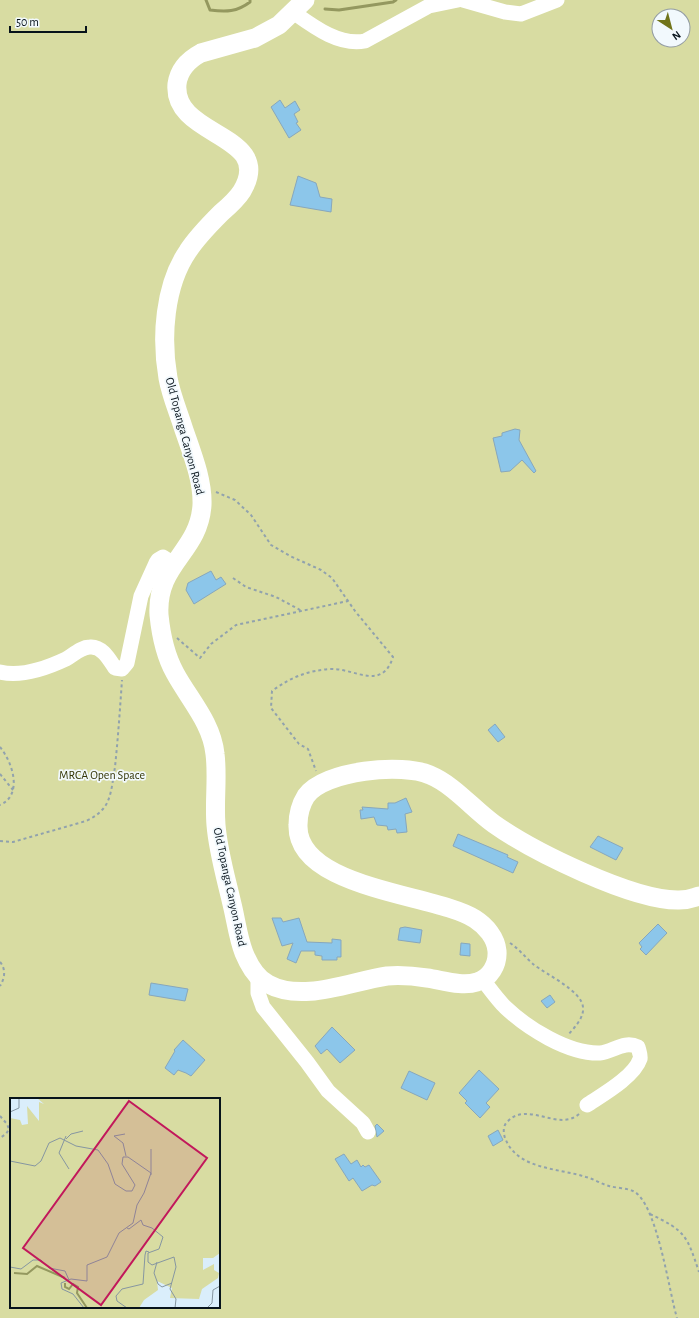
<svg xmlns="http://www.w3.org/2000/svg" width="699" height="1318" font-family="'Alegreya Sans',sans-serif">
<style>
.green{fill:#d8dca2;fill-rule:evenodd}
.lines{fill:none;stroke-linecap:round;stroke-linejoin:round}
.stream{stroke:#94985f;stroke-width:3}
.building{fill:#8cc6ea;stroke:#87a7bc}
.path{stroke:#91a2ad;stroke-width:2;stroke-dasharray:3 3;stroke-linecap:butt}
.minor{stroke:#fff;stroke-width:15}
.major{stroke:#fff;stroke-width:19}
.labels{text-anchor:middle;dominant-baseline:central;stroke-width:3.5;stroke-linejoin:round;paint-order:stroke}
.street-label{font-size:12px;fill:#07131b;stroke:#f2f9fd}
.park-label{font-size:12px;fill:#333505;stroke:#f2f9fd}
.inset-river{fill:none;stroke:#94985f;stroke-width:2}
.inset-road{fill:none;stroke:#8696a1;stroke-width:1}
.view{fill:#c2185b;fill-opacity:0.15;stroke:#c2185b;stroke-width:2}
.inset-edge{fill:none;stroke:#07131b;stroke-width:2}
</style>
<rect width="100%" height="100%" fill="#daeefb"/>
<path class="green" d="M0,0H699V1318H0ZM659,16H683V40H659ZM11,1099H219V1307H11Z"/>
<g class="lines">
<path class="stream" d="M206,0L210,10C226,12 237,12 250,2V0
M325,9L339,10L393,2L396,0"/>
</g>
<path class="building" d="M280,100L285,108L295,101L300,110L294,114L298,122L296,123L301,130L289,138L271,107Z
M298,176L316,183L320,197L332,199L331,212L290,205Z
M515,429L520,430L519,440L536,471L534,473L522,460L510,471L501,472L493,438L502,436V433Z
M211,571L216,580L221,577L226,584L194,604L186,590L188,583Z
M495,724L505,737L498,742L488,730Z
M406,798L412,812L405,814L407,832L397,833L396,829L388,830L387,826L377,825L374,817L361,819L360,810H363L362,807L388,809V803H395Z
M458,834L508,855L507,857L518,862L513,873L453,846Z
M598,836L623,848L616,860L590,847Z
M272,918H281L283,922L299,918L307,942L332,943V939L341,940V957H337V960H322V956L315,955V951H301L296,963L287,959L293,943L282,946Z
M658,924L667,933L646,955L640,949L642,947L639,943Z
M405,927L422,930L420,943L398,940L400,928Z
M461,943L470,944V956L460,955Z
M151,983L188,989L185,1001L149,995Z
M550,995L555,1002L547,1008L541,1001Z
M332,1027L355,1050L340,1063L327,1049L321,1054L315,1046Z
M183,1040L205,1060L191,1076L186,1073L178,1070L174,1075L165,1068L175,1051L174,1050Z
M479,1070L499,1089L486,1103L490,1107L480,1118L465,1103L467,1101L459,1093Z
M409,1071L435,1083L427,1100L401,1088Z
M377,1124L384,1131L377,1137L375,1126Z
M498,1130L503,1140L493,1146L488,1136Z
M344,1154L351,1164L357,1160L361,1167L363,1165L365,1167L369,1165L381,1182L375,1186L372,1185L362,1191L353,1178L349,1181L335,1159Z"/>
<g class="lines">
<path class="path" d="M216,492L235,500L251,515L271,545L290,556L321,570L332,578L355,611L393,657C382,691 356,669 332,669C309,670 291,677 272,691L271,708L299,744L308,749L316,771
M233,578L246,587L276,597L302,611
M177,638L200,658L211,644L236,625L348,601
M0,747C13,763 23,795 0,805
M0,774L13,790
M0,841L13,842L86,821C95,817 103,811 107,803C112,793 113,778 115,767C118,738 120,709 122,680
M510,943C519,949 525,957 533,964C545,974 583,991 583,1008C584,1018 574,1028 568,1035
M0,962C6,969 5,978 0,986
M579,1114C559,1132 528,1101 508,1121C503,1125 503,1132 505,1138C517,1170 559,1168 586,1177C594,1179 601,1184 609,1186C616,1188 626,1188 633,1191C657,1202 669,1292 677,1318
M0,1116L7,1124L9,1129L6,1134L0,1138
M650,1214C686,1231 687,1236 699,1272"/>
<path class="minor" d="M463,0L505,12L521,14L557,0
M293,12C314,27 339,46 365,41L429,6L458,0
M0,672C21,677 47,668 66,659C73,655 81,647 90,647C102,646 109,659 115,668L122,669L127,663L141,596L156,563L158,560L163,557L174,564
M258,977V993L263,1007L307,1062L328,1091L363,1123L368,1132
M483,980C490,989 497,999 505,1007C527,1028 568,1054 600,1053C613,1052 624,1040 638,1047C639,1051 641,1056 640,1059C634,1077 602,1095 587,1105"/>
<path class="major" d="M305,0L279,25L255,38L201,53C188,60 179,69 177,84C172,138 276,133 242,191C237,199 228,207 221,213C209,225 197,237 188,251C164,286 161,338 168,378C171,395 178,411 183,427C191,451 203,479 202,505C199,553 156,563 159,615C161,635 165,655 175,673C189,699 212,723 215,754C218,777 214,801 216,825C218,851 226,878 232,904C236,920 238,938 244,953C249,965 256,978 268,984C303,1003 351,981 387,976C400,975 414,976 427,978C442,980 462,987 477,982C490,978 498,965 497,951C496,938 486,926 475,919C436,894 296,889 298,825C298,815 301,804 306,796C324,770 403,763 430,775C454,785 473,809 494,824C532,851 633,901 679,900C689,900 690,899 699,896"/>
</g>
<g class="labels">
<g class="street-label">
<text transform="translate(185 436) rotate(75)">Old Topanga Canyon Road</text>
<text transform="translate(230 887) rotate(78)">Old Topanga Canyon Road</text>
</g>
<g class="park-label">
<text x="102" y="775">MRCA Open Space</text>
</g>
</g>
<g transform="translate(10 1098)">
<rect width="210" height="210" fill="#daeefb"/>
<path d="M27,0H210V155L203,160H193V172L204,166V172L209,175L208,180L192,191L189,201L160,200L162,190L147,183L148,192L134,202L129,210H0V20L10,22L12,27L18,26L17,8L29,23V4L34,6Z" fill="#d8dca2"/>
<path class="inset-river" d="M4,175L17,176L27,168L55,180M55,185V189L59,191L63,186L68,189L67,195L77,210"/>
<path class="inset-road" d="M0,14L9,10V0M115,36L104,38L113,45L116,58M56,38L49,55L59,71M56,41L61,36L73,33M0,63L25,68L31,63L39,45L50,40L66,48L88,52L98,66L105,86L116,93H122L125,87L112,66L113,59H118L141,75L134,95L127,107L123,125L109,135L97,159L77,167V183L61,181L51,185L52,191L63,196L74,210M141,77V51M117,130L119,131L131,122L133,127L142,130L153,139L149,151L138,155V164L142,167L164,159L166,169L160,191L166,201L165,210M147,164L144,175L148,186L152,189L162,185M0,169L11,171L23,162H31L39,170L55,173L59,182M117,210L107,203L106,198L112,191L133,186L135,157L136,153L139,154M197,210L202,205L203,192L210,188"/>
<path class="view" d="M119,3L197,60L91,207L13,150Z"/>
<rect width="210" height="210" class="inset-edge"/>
</g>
<g transform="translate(671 28) rotate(144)"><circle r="19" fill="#f2f9fd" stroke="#949da3"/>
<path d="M0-3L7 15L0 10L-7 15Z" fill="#71741a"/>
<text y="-6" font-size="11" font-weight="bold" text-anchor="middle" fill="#07131b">N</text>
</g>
<path d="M10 26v6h76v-6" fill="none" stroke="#07131b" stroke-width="2"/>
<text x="16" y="26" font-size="12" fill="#07131b" stroke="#f2f9fd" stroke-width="3" paint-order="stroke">50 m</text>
</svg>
